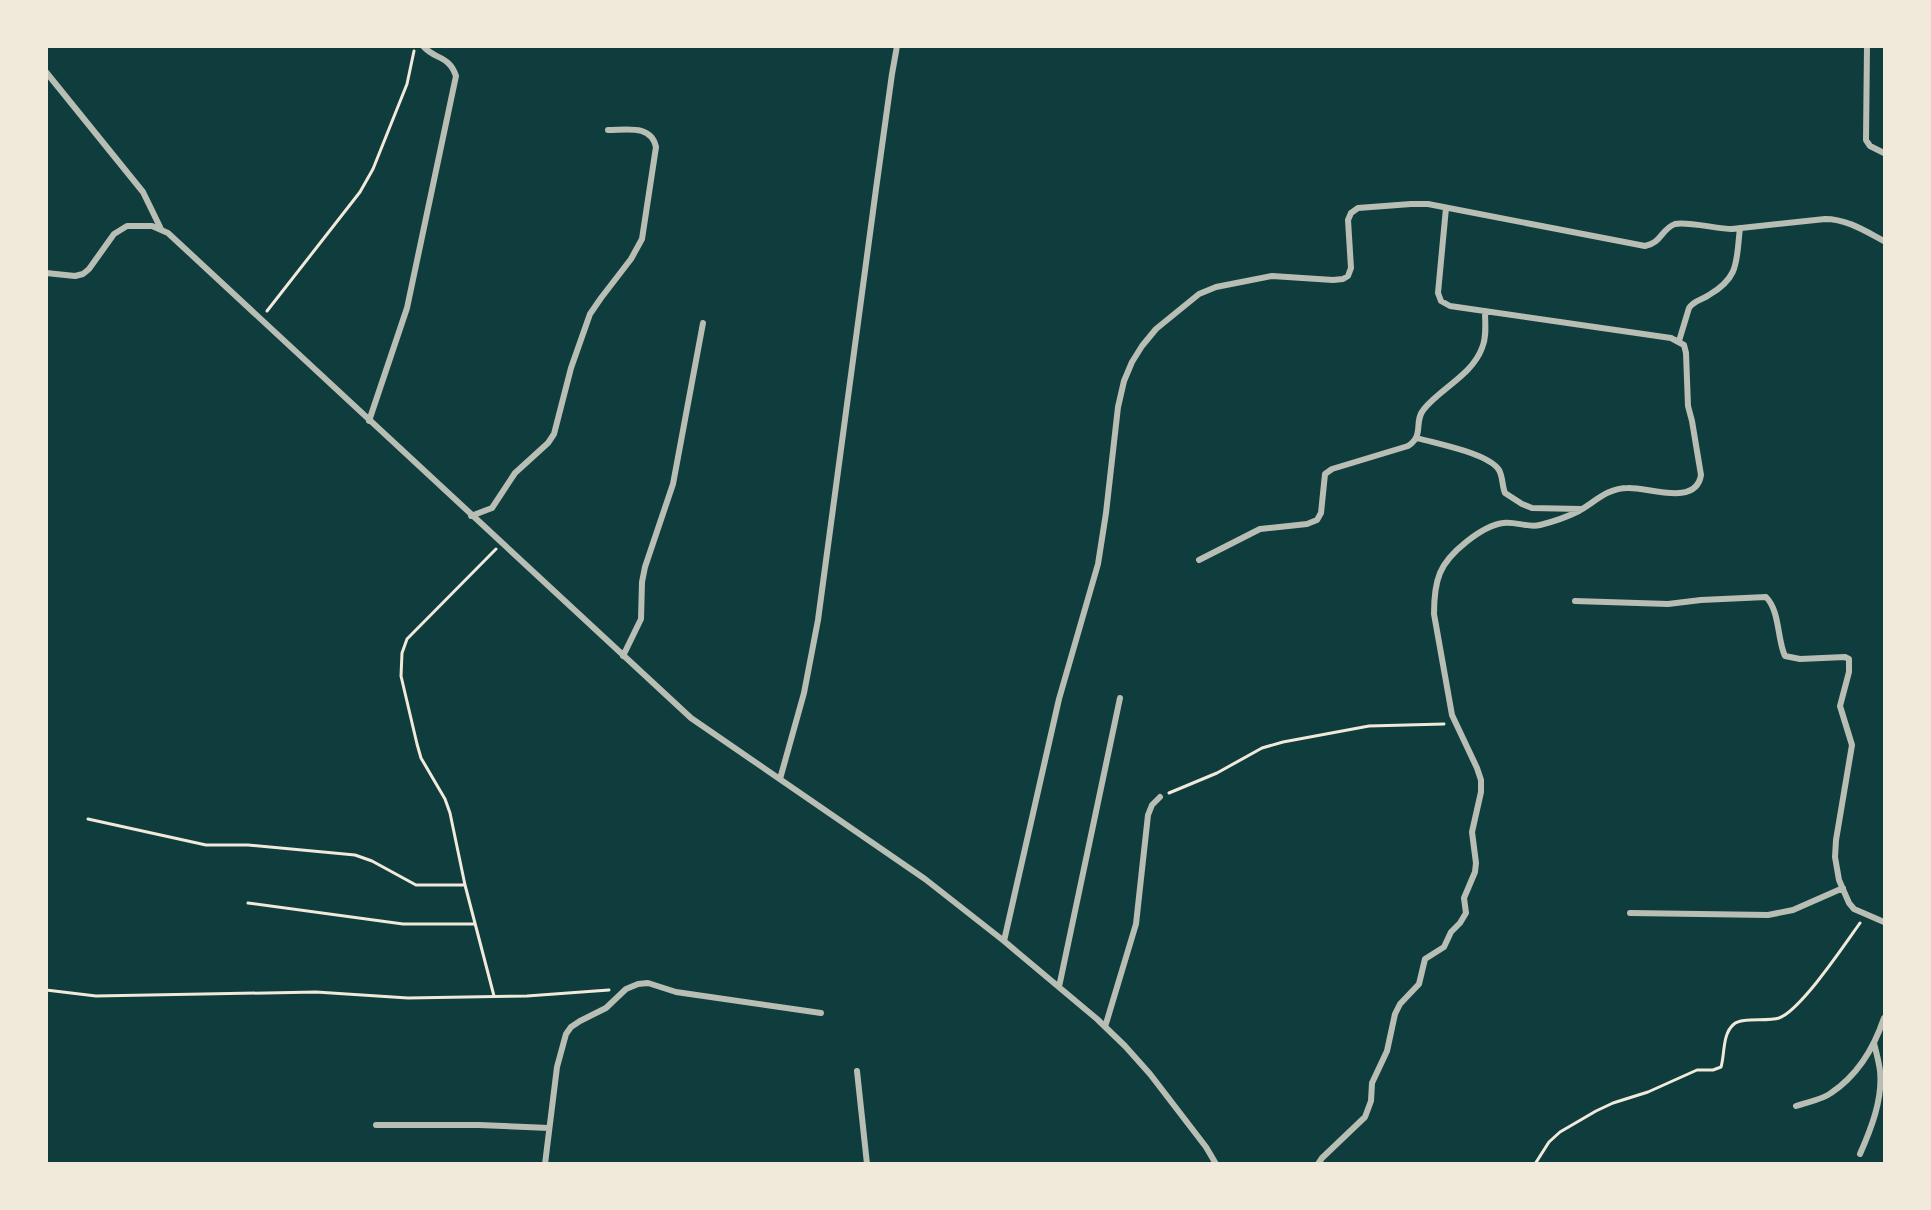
<svg xmlns="http://www.w3.org/2000/svg" width="1931" height="1210" font-family="'Nunito Sans',sans-serif">
<style>
.lines{fill:none;stroke-linecap:round;stroke-linejoin:round}
.path{stroke:#f1e9da;stroke-width:3}
.minor{stroke:#b8beb3;stroke-width:6}
</style>
<rect width="100%" height="100%" fill="#0f3d3e"/>
<g class="lines">
<path class="path" d="M267,311L360,192L373,169L407,84L414,51
M1169,793L1217,773L1262,748L1283,742L1369,726L1444,724
M88,819L206,845H248L355,855L372,861L416,885H465
M248,903L403,924H475
M46,990L96,996L316,992L408,998L527,996L609,990
M494,996L465,885L450,813L445,799L421,758L417,744L401,676L402,653L407,639L496,549
M1535,1164L1549,1142L1560,1132L1596,1111L1613,1103L1648,1092L1697,1070H1713L1721,1067C1725,1054 1722,1034 1734,1024C1742,1017 1767,1022 1779,1018C1801,1010 1845,944 1860,923"/>
<path class="minor" d="M1867,46L1866,140L1870,146L1884,153
M46,72L143,192L161,229
M46,273L75,276L83,274L89,269L114,234L127,226H152L168,233L691,718L925,879L1004,941L1097,1019L1125,1046L1150,1074L1206,1147L1216,1164
M1679,341L1689,308C1694,300 1702,300 1709,295C1740,277 1736,261 1740,228
M369,421L407,308L456,76C449,55 435,60 423,46
M1417,438C1437,444 1488,453 1499,470C1503,477 1502,486 1505,493L1522,504L1532,508L1581,509
M471,516L492,508L515,473L548,443L554,434L571,368L590,314L601,298L631,259L642,239L656,147C651,124 626,130 608,130
M1199,560L1260,529L1307,524L1317,520L1321,513L1325,474L1332,469L1408,446C1425,435 1413,422 1424,409C1441,388 1472,375 1482,348C1487,337 1485,323 1485,311
M1575,601L1668,604L1701,600L1766,597C1780,611 1777,639 1785,656L1800,659L1845,657L1849,659V672L1840,706L1852,745L1836,840L1835,857L1839,880L1849,903L1854,909L1884,922
M623,656L641,619L642,582L645,567L673,484L703,323
M780,779L804,693L818,620L876,189L892,74L897,46
M1630,913L1768,915L1793,910L1843,888
M1004,941L1059,699L1098,564L1106,513L1118,407L1124,381L1132,362L1142,346L1156,329L1199,294L1216,287L1272,276L1333,280L1343,279L1348,276L1351,268L1348,220L1351,213L1358,208L1411,204H1428L1645,246C1662,243 1661,229 1675,224C1686,221 1718,229 1732,229L1825,219C1847,219 1865,231 1884,241
M1059,987L1120,698
M1105,1027L1136,924L1148,815L1152,805L1160,797
M857,1071L867,1164
M1796,1106C1807,1102 1822,1100 1831,1093C1858,1075 1874,1048 1884,1018
M376,1125H479L549,1128
M1860,1154C1871,1129 1883,1099 1880,1071C1879,1062 1876,1052 1874,1043
M545,1164L557,1067L566,1034L571,1027L580,1021L606,1008L626,989L638,984L648,983L676,992L821,1013
M1318,1164L1322,1158L1365,1117L1371,1101L1372,1083L1387,1051L1395,1014L1400,1004L1419,984L1425,959L1444,947L1451,932L1460,923L1466,913L1464,898L1475,872L1476,863L1472,832L1481,792V780L1477,768L1452,715L1434,614C1434,601 1435,585 1440,573C1448,553 1482,526 1503,523C1515,521 1527,528 1540,525C1552,522 1567,517 1579,511C1595,502 1607,488 1628,488C1648,487 1696,507 1701,475L1692,421L1688,406L1686,353L1684,345L1671,338L1450,306L1441,301L1438,293L1446,208"/>
</g>
<rect width="1931" height="1210" fill="none" stroke="#f1e9da" stroke-width="96"/>
</svg>
